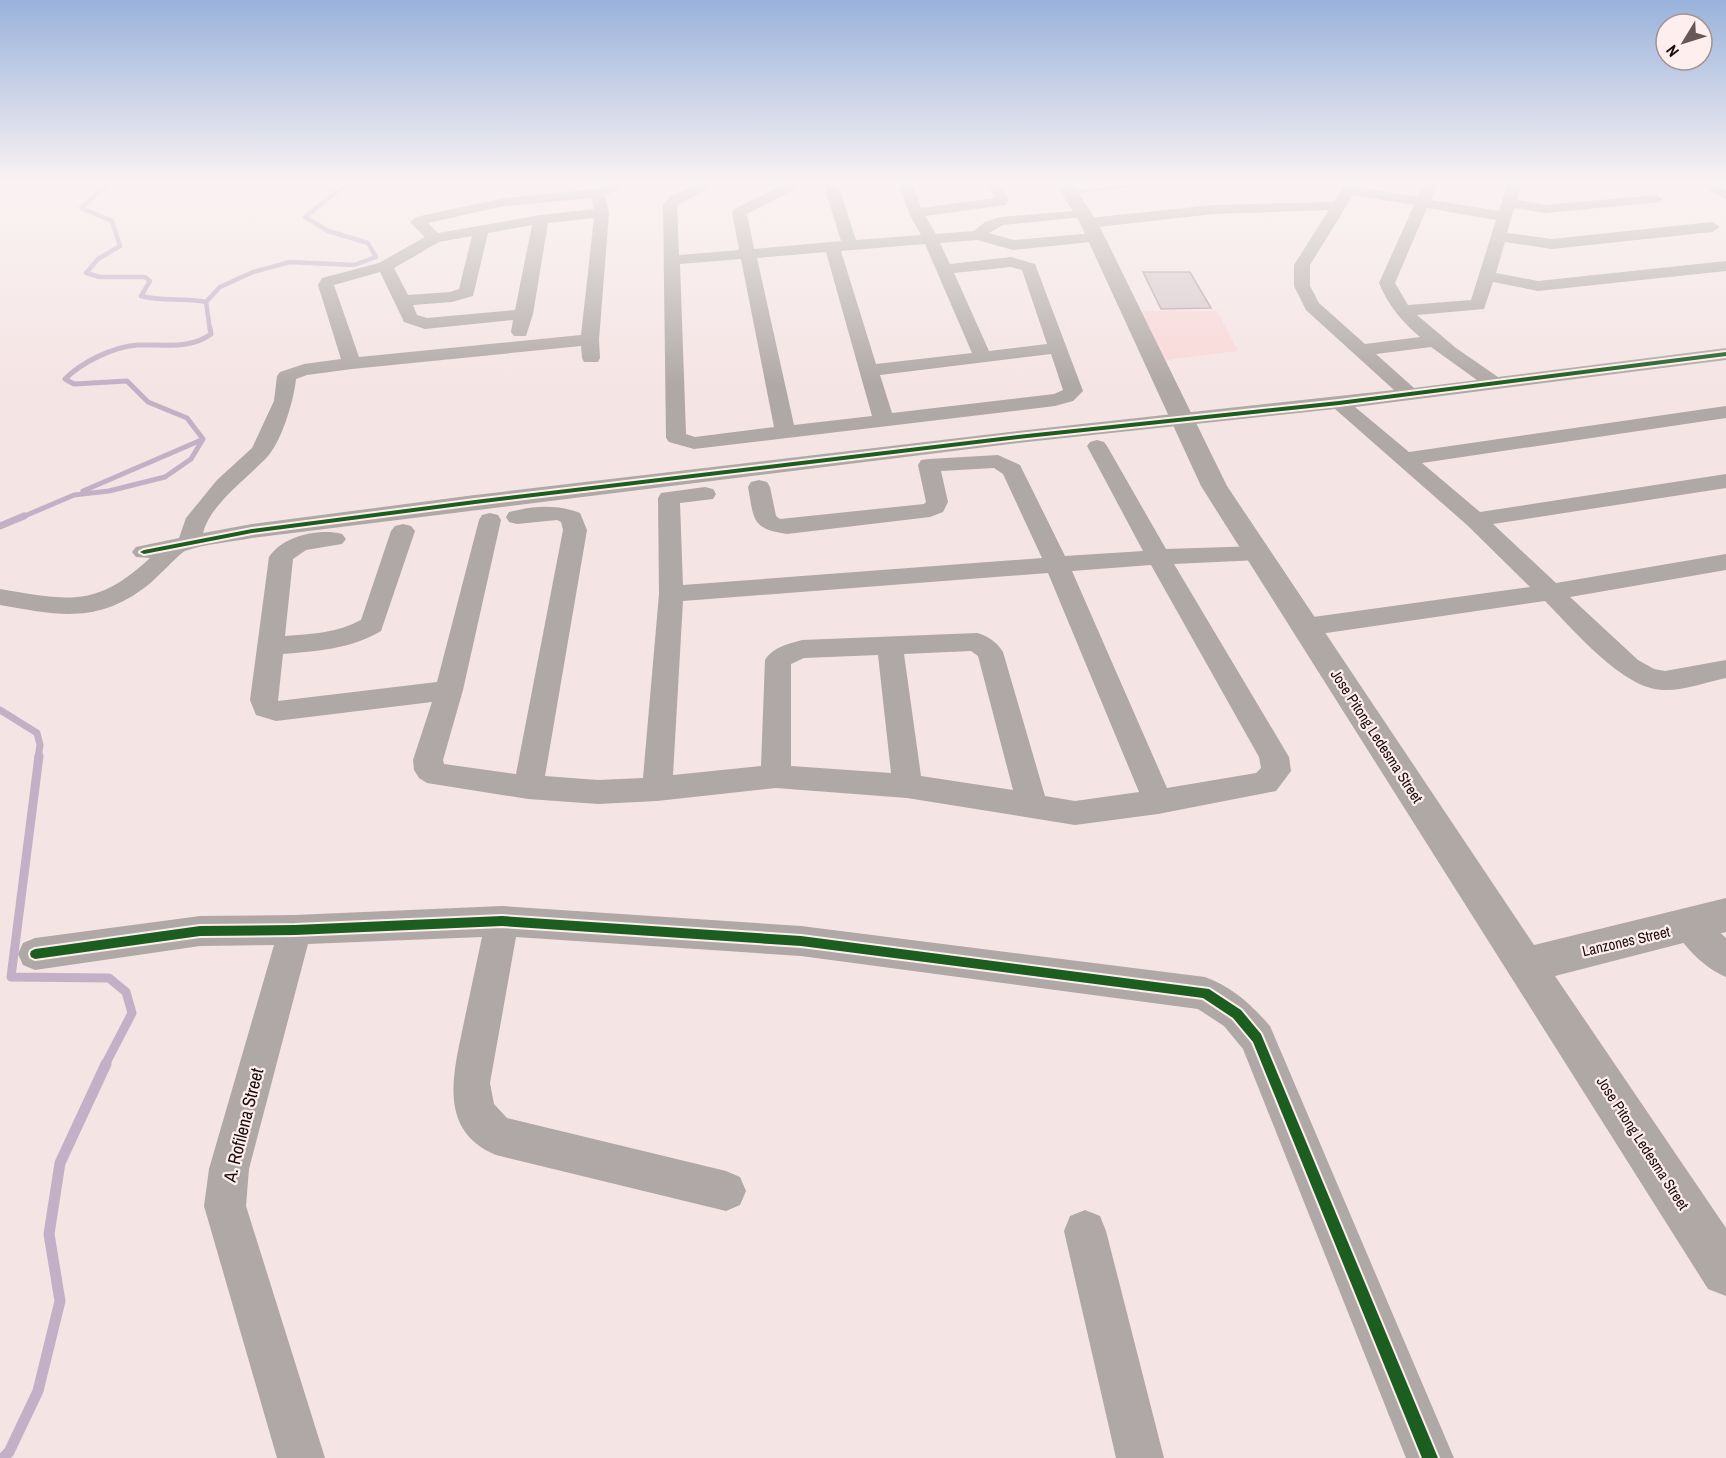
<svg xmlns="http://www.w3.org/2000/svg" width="1726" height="1458" font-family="'Archivo Narrow',sans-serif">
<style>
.built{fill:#f9d7d7}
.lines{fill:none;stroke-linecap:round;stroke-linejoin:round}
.stream-far4{stroke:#c3b0c7;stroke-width:4.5}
.stream-far3{stroke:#c3b0c7;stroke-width:5}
.stream-far2{stroke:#c3b0c7;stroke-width:7}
.stream-far1{stroke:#c3b0c7;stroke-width:9}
.stream{stroke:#c3b0c7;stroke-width:11}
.building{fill:#d5c7cb;stroke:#b1a3a6;stroke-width:1.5}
.lane{fill:#afa8a6;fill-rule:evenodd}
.street{fill:#afa8a6;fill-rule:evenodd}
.secondary{fill:#b0a8a4;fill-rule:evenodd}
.cycleway-casing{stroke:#fee;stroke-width:4}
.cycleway{fill:#1b5e20;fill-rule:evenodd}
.labels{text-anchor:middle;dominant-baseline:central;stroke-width:4.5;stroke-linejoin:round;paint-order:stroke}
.street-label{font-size:15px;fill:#190c0c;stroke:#fee}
.near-street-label{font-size:18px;fill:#190c0c;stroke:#fee}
</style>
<rect width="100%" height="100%" fill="#f5e4e4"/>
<path class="built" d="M1141,311H1217L1238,351L1165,360Z"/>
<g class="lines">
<path class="stream-far4" d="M111,182L81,208L112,221L120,246L98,259L86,273L100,277H145L150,281L141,296C162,302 184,297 206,302L210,330
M206,302L220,287L253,272L290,262L354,265L376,257L368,243L328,231L305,217L339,190L357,182"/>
<path class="stream-far3" d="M203,439L187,418L148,402L127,381L74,384L65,379C82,362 113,347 137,345C162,344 190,350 211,334L210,328
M83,491L199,441
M20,518L74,495L109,491L165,477L191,459L203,439"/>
<path class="stream-far2" d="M0,526L24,516
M0,710L37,733L40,745L38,758"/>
<path class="stream-far1" d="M39,756L11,977L109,978L126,992L132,1013L105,1065"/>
<path class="stream" d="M3,1458L9,1452L38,1391L60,1301L49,1234L60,1163L106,1064"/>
</g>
<path class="building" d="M1143,272H1190L1211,308L1161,309Z"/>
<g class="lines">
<path class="lane" d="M1153,182H1180L1069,194L1066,192Z"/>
<path class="street" d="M616,182H637L605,195L609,213L599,340L600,358L598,362H584L582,358L581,346L352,369L307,375L296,379C294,400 282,440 268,456C248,478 210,504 203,533L252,524L475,495L1027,430L1394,390L1306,310L1294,286V265L1329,210L1213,214L1089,228L1081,223L1089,218L1213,205L1334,202L1347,182H1361L1358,187L1417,197L1424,182H1438L1431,200L1499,211L1508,182H1522L1517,200L1545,205L1656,195L1663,199L1661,202L1545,213L1514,208L1507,233L1552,239L1712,222L1720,227L1712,232L1552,249L1505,242L1496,273L1538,281L1726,261V271L1538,291L1493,282L1484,309L1417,315L1456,348L1498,377L1726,348V360L1355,407L1409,452L1726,406V418L1422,463L1480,512L1726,474V488L1493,524L1556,583L1726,554V570L1570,597L1638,660L1654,669L1665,671L1726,660V678C1707,682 1686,690 1666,690C1625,692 1573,629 1545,601L1306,636L1297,633L1293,627L1297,621L1306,618L1530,587L1467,525L1335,409L1027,442L252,538C231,542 205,544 185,551C179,554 156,579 148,585C97,625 58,615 0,605V589C68,600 95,609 150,558L136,557L132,552L136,547L179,538L186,518L217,480L252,448L274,401L277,376L280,372L304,364L341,359L318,285L322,278L379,263L425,237L410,222L416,217L504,198L596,189ZM1353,195L1414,205L1379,283C1388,305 1402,322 1420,337L1365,344L1319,303L1310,286V265ZM591,198L594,209L541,215L438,233L428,223L504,206ZM1427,208L1496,220L1471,300L1408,305L1395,283ZM594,218L581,335L359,357L334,285L380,272L404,322L425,329L513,320L511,332L514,336H526L533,314L548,223ZM532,225L515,310L427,318L417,315L413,305L452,302L473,296L488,233ZM472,236L459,289L450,292L408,295L394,268L439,242ZM1431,347L1477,380L1414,388L1376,354Z
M703,182H722L677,205L679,255L739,250L732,212L734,209L790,182H809L747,214L754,249L841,241L823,182H837L856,240L921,235L909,213L898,182H912L921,208L995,198L985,182H999L1009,199L1006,205L925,216L936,234L974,231L985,222L1000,217L1087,210L1089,213L1082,217L1003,225L989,233L1014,240L1095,233L1103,238L1100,241L1013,250L977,240L940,243L950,264L1011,257L1035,264L1083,391L1073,401L1055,406L694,449L669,442L666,438L663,204L671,196ZM925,244L972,353L876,364L841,251ZM826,252L872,416L794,425L757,258ZM741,259L774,427L695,437L686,434L680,264ZM1011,267L1022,270L1047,344L989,351L954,273ZM1051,354L1063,390L1054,394L892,413L880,375Z
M1691,182H1710L1726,190V199Z
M1097,440L1104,442L1107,446L1166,549L1259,546L1267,548L1271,553L1267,558L1259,560L1174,564L1289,757L1291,771L1276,791L1158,814L1075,825L907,798L776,788L657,801L598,804L528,799L427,783L419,778L414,770L413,760L432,702L276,721L256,715L250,700L269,557C283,536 319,528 342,534L346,539L342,544L306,550L293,559L285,636C311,634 337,633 361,620L391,531L395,526L403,524L411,526L415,531L381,631C351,649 317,651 283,654L278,701L437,682L479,520L482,515L490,513L498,515L501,520L463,690L443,760L444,764L516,774L563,530L561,522L557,520L517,524L509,522L506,517L509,512C533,506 557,504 580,513L587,530L545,776L598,780L643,778L659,594L658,498L661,493L705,487L713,489L716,494L713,499L680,503L683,585L1042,558L1003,474L994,468L941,471L948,502L943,512L930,517L787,534C751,529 754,519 748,487L751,482L759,480L767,482L770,487L776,516L780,519L924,504L926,502L918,465L921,460L929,459L998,455L1020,465L1065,556L1143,551L1087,446L1090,442ZM1151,565L1259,757L1261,768L1256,773L1167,788L1072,571ZM1048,573L1139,792L1075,801L1045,796L1003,652C997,642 988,636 977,633L802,640C788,644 773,647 765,660L761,766L673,775L683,601ZM971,651L978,656L1013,790L921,776L904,654ZM878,655L891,773L791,766V664L804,658Z
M502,906L801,926L1205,977C1232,987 1251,1004 1270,1026L1454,1458H1406L1243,1049L1224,1026L1198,1009L801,956L516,937L490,1083L494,1104L507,1118L726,1171L740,1177L746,1191L740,1205L726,1211L496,1155C436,1130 454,1071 464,1022C470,994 476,965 482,937L308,944L249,1169L246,1206L325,1458H277L204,1206L209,1169L274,945L200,946L35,970L23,965L18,954L23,943L35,938L200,916L295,915Z
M1690,911L1702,916L1726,938V977C1706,969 1682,946 1673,926L1678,916Z
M1085,1210L1100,1216L1106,1231L1164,1458H1116L1064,1231L1070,1216Z"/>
<path class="secondary" d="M1055,182H1071L1098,223L1227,486L1534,945L1726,898V932L1555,976L1726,1228V1296L1708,1289L1201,486L1080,223Z"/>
<g class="cycleway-casing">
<path id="cycleway" d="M1726,352V356L1339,405L1027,438L475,504L252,533L144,554L140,552L144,550L252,529L475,500L1027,434L1339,401Z
M502,916L801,936L1209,989L1241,1010L1261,1034L1438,1458H1422L1253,1042L1233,1018L1203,998L801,946L502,926L295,935L200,936L35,959L31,957L30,954L31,951L35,949L200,926L295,925Z"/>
</g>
<use href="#cycleway" class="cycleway"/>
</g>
<linearGradient id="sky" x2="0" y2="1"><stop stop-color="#99b2db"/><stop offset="0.47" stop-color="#faf3f3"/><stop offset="1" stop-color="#faf3f3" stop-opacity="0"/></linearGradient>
<rect width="1726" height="386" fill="url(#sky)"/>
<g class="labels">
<g class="street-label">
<text transform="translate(1377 736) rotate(57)">Jose Pitong Ledesma Street</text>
<text transform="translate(1626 941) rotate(-13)">Lanzones Street</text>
<text transform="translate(1643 1143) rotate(57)">Jose Pitong Ledesma Street</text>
</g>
<g class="near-street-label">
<text transform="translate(243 1125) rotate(-76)">A. Rofilena Street</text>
</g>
</g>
<g transform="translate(1684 42) rotate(232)"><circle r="28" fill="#ffeeee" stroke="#a39494" stroke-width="1.5"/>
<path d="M0-4.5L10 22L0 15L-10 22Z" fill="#665858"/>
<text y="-9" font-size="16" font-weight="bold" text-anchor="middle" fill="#190c0c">N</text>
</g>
</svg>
